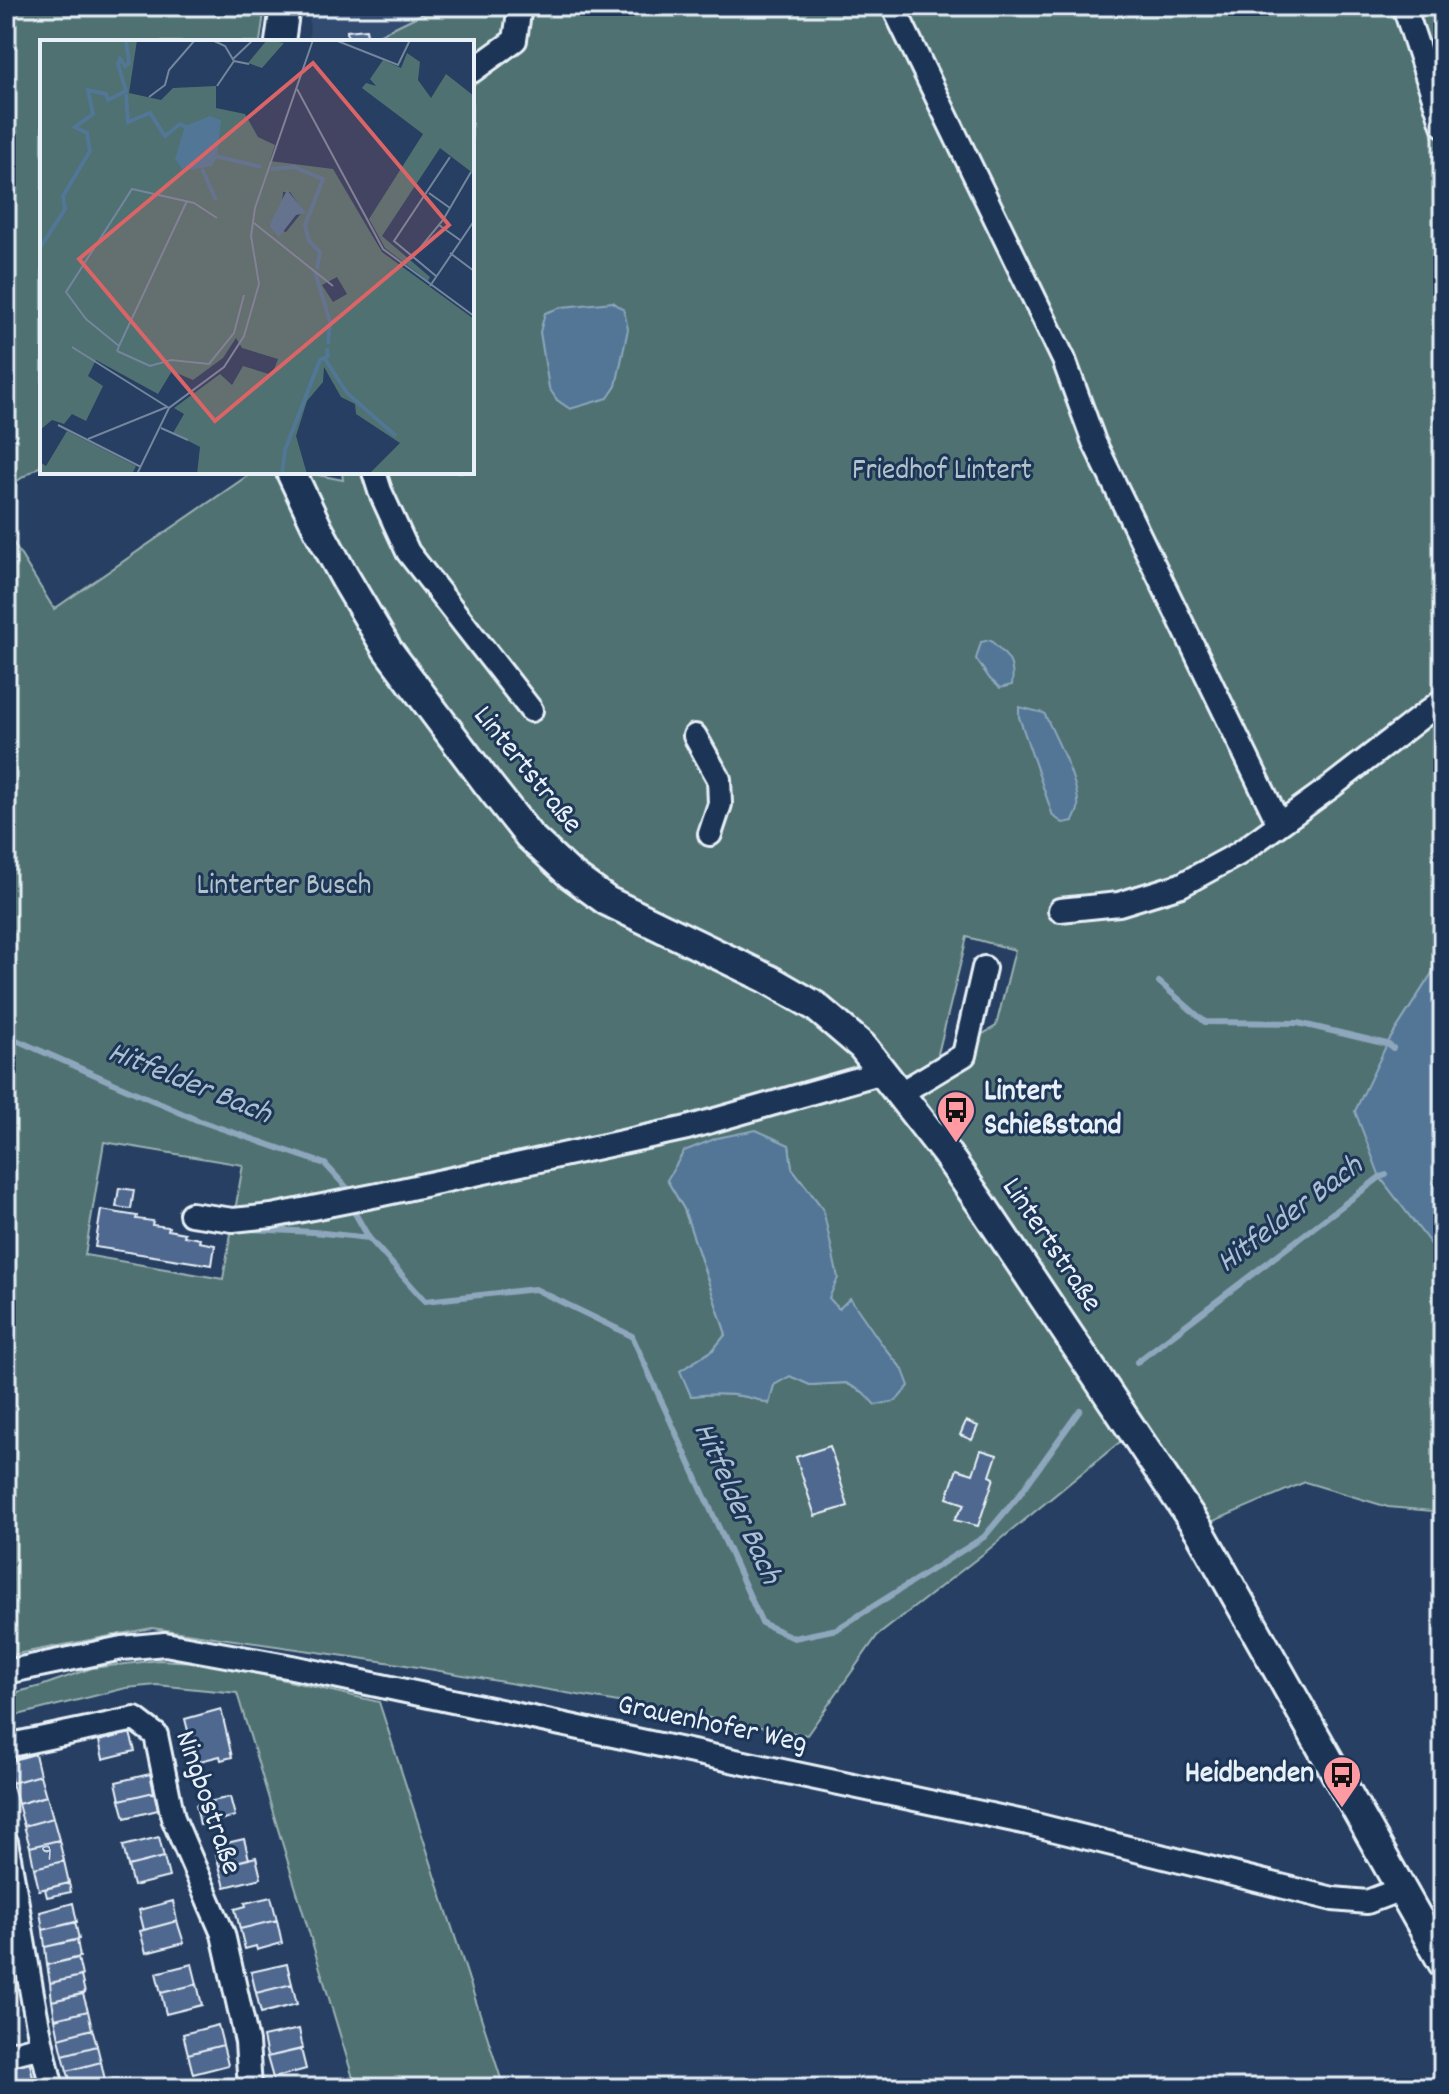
<svg xmlns="http://www.w3.org/2000/svg" width="1449" height="2094" font-family="Dekko,sans-serif">
<style>
.built{fill:#334b70}
.green{fill:#4f7171;stroke:#9cb1b4;stroke-width:2;fill-rule:evenodd}
.water{fill:#527696;stroke:#8ea7bd;stroke-width:2}
.lines{fill:none;stroke-linecap:round;stroke-linejoin:round}
.stream{stroke:#8ea7bd;stroke-width:6}
.building{fill:#50688f;stroke:#e8f1f8;stroke-width:2}
.minor-casing{stroke:#e8f1f8;stroke-width:28}
.major-casing{stroke:#e8f1f8;stroke-width:34}
.minor{stroke:#1d3557;stroke-width:22}
.major{stroke:#1d3557;stroke-width:28}
.labels{text-anchor:middle;dominant-baseline:central;stroke-width:6;stroke-linejoin:round;paint-order:stroke}
.number-label{font-size:26px;fill:#c2cfde}
.park-label{font-size:30px;fill:#b2c4c9;stroke:#1d3557}
.street-label{font-size:30px;fill:#e8f1f8;stroke:#1d3557}
.poi-label{font-size:30px;font-weight:bold;fill:#e8f1f8;stroke:#1d3557;text-anchor:start}
.water-label{font-size:32px;font-style:italic;fill:#acc0d1;stroke:#1d3557}
.inset-river{fill:none;stroke:#527696;stroke-width:4}
.inset-road{fill:none;stroke:#74869e;stroke-width:2}
.view{fill:#db6466;fill-opacity:0.15;stroke:#db6466;stroke-width:4}
.inset-edge{fill:none;stroke:#e8f1f8;stroke-width:4}
</style>
<rect width="100%" height="100%" fill="#273f62"/>
<filter id="ink" filterUnits="userSpaceOnUse"><feTurbulence type="fractalNoise" baseFrequency=".0125" numOctaves="2"/><feDisplacementMap in="SourceGraphic" scale="16" xChannelSelector="R" yChannelSelector="G"/><feConvolveMatrix kernelMatrix="1 2 1 2 8 2 1 2 1" color-interpolation-filters="sRGB"/></filter>
<g filter="url(#ink)">
<path class="built" d="M310,6H438L364,42H309Z"/>
<path class="green" d="M6,6H265L260,42H42V465L6,488Z
M438,6H1443V956L1387,1044L1380,1177L1443,1260V1512L1388,1507L1305,1482L1188,1532L1126,1437L983,1554L877,1636L807,1735L400,1664L152,1628L6,1656V531L54,609L253,472H303L343,480L342,472H472V42H364ZM967,937L1015,950L996,1026L936,1062ZM104,1142L243,1165L223,1279L85,1255ZM789,1145L792,1168L823,1209L828,1298L839,1309L850,1299L883,1346L903,1370L863,1392L846,1383L810,1385L790,1376L774,1385L769,1404C745,1393 716,1393 691,1396L681,1371L713,1350L726,1334L684,1209L667,1180Z
M159,1660L211,1663L379,1702L504,2088H356L237,1693L157,1685L126,1688L6,1718V1695L41,1686L92,1668Z"/>
<path class="water" d="M613,302L624,310L628,329L616,386L608,398L570,409L557,400L549,388L540,332L545,313L562,307Z
M990,640C1007,656 1015,661 1012,685L1000,688L990,679L976,659L981,642Z
M1019,707L1044,713C1054,734 1081,786 1078,809C1077,813 1075,817 1073,821L1063,823L1053,816L1019,717Z
M1443,956V1260L1380,1177L1355,1111L1387,1044Z
M756,1130L789,1145L792,1168L823,1209L838,1278L829,1298L839,1309L850,1298L883,1346L903,1370L909,1386L896,1401L875,1405L863,1392L846,1383L810,1385L790,1376L774,1385L769,1404C745,1393 716,1393 691,1396L680,1371L713,1350L726,1334L684,1209L667,1180L684,1151L717,1138Z"/>
<g class="lines">
<path class="stream" d="M1159,982L1205,1022L1298,1023L1387,1044L1393,1048
M6,1031L14,1039L197,1120L325,1164L348,1189
M352,1208L369,1238L425,1301L535,1289L632,1336L762,1623L794,1638L837,1629L984,1537L1020,1494L1080,1410
M250,1229L314,1232L369,1238
M1137,1362L1380,1177L1386,1175"/>
</g>
<path class="building" d="M366,29L368,40L348,42L347,31Z
M119,1188L134,1190L131,1209L116,1207Z
M101,1210L137,1216L136,1219L153,1221L152,1225L169,1227L168,1230L185,1233L184,1236L200,1239L199,1242L215,1245L212,1265L95,1247Z
M966,1421L978,1426L972,1440L960,1435Z
M830,1446L848,1506L815,1516L796,1457Z
M981,1450L997,1455L990,1476L994,1478L978,1526L954,1520L965,1504L947,1498L957,1469L973,1474Z
M221,1709L232,1757L221,1760L220,1756L196,1762L185,1719Z
M130,1733L135,1751L103,1759L99,1741Z
M35,1754L40,1775L12,1783L6,1762Z
M150,1774L154,1792L120,1800L116,1782Z
M40,1775L46,1796L18,1804L12,1783Z
M154,1792L158,1810L125,1818L120,1800Z
M47,1796L53,1818L24,1826L18,1804Z
M230,1797L235,1816L200,1825L196,1805Z
M53,1818L59,1840L30,1847L24,1826Z
M159,1837L164,1857L128,1866L123,1846Z
M244,1839L249,1859L219,1866L214,1846Z
M59,1840L64,1861L34,1868L30,1847Z
M164,1857L169,1877L133,1886L128,1866Z
M256,1857L261,1878L225,1887L219,1866Z
M64,1861L69,1883L39,1890L34,1868Z
M69,1883L71,1892L47,1897L45,1889Z
M271,1897L277,1920L240,1929L235,1909L246,1906L245,1903Z
M173,1901L177,1921L144,1930L139,1910Z
M73,1903L77,1922L43,1930L40,1912Z
M277,1920L282,1943L257,1950L256,1946L245,1949L240,1929Z
M177,1921L184,1943L146,1953L140,1931Z
M75,1922L79,1939L45,1947L43,1930Z
M77,1940L80,1957L47,1965L45,1947Z
M78,1958L82,1976L50,1983L47,1965Z
M192,1964L197,1984L161,1993L156,1973Z
M287,1964L292,1984L256,1993L251,1972Z
M81,1976L85,1993L52,2001L50,1983Z
M197,1984L202,2005L166,2014L161,1993Z
M292,1984L297,2004L261,2013L256,1993Z
M83,1994L88,2011L55,2019L52,2001Z
M88,2011L92,2029L59,2038L55,2019Z
M218,2025L223,2045L188,2054L183,2034Z
M92,2029L97,2046L63,2055L59,2038Z
M299,2029L303,2049L267,2057L263,2037Z
M223,2045L228,2065L193,2074L188,2054Z
M97,2046L101,2062L67,2071L63,2055Z
M301,2049L306,2069L273,2078L267,2057Z
M29,2060L33,2077L6,2084V2065Z
M101,2062L105,2080L73,2087L67,2071Z
M33,2077L36,2088H6V2084Z"/>
<g class="lines">
<g class="minor-casing">
<path id="minor" d="M893,6L1064,360L1094,442L1279,824
M1404,6L1443,125
M472,71L515,40L520,6
M374,472L380,491L408,552L531,710
M695,736L719,779L720,804L710,834
M1060,910L1119,904L1181,885L1238,854L1332,786L1443,700
M899,1094L964,1055L984,968
M191,1214L233,1220L272,1216L378,1195L687,1128L883,1072
M6,1672L122,1648L165,1644L292,1667L1028,1823L1333,1899L1367,1902L1401,1889
M6,1746L135,1719L156,1735L173,1818L223,1934L247,2042L250,2088
M6,1842C22,1924 31,2007 52,2088
M6,2055L41,2046"/>
</g>
<g class="major-casing">
<path id="major" d="M280,42L285,6
M291,472L318,529L345,578L387,649L488,784L529,836L570,874L607,901L768,979L815,1006L862,1046L945,1152L982,1205L1199,1530L1443,1963"/>
</g>
<use href="#minor" class="minor"/>
<use href="#major" class="major"/>
</g>
</g>
<defs>
<g id="bus-pin" transform="scale(2)"><path d="M0 17L-7.5 6A9.5 9.5 0 1 1 7.5 6Z" fill="#ff9aa2" stroke="#1d3557"/><path d="M-5-6H5V4H4V6H2V4H-2V6H-4V4H-5ZM-3.5-4V0h7V-4ZM-3.5 1.2v1.5H-2V1.2ZM2 1.2v1.5H3.5V1.2Z" fill="#111"/></g>
</defs>
<g fill-rule="evenodd">
<use href="#bus-pin" x="956" y="1110"/>
<use href="#bus-pin" x="1342" y="1775"/>
</g>
<g class="labels">
<g class="number-label">
<text x="47" y="1854">9</text>
</g>
<g class="park-label">
<text x="942" y="472">Friedhof Lintert</text>
<text x="284" y="887">Linterter Busch</text>
</g>
<g class="street-label">
<text transform="translate(526 771) rotate(51)">Lintertstraße</text>
<text transform="translate(1050 1246) rotate(56)">Lintertstraße</text>
<text transform="translate(712 1726) rotate(12)">Grauenhofer Weg</text>
<text transform="translate(206 1803) rotate(71)">Ningbostraße</text>
</g>
<g class="poi-label">
<text x="984" y="1093">Lintert<tspan x="984" dy="34">Schießstand</tspan></text>
<text x="1314" y="1775" text-anchor="end">Heidbenden</text>
</g>
<g class="water-label">
<text transform="translate(189 1085) rotate(22)">Hitfelder Bach</text>
<text transform="translate(1291 1216) rotate(-37)">Hitfelder Bach</text>
<text transform="translate(735 1504) rotate(66)">Hitfelder Bach</text>
</g>
</g>
<g transform="translate(40 40)">
<rect width="434" height="434" fill="#273f62"/>
<path d="M0,0H97L89,53L121,60L133,48L176,46V68L205,74L218,97L235,105L230,121L293,129L342,212L434,279V434H329L360,403L316,374L315,364L301,357L284,327L283,342L267,361L256,396L267,434H157L160,407L133,393L144,374L134,368L180,334L192,345L203,326L232,335L238,319L202,308L196,298L183,318L153,340L132,331L118,354L56,320L48,336L63,346L46,381L32,374L24,384L12,380L0,390ZM243,152H250L263,171L246,192L229,186L242,167ZM297,237L307,254L293,262L282,245ZM227,0L244,3L222,28L208,23ZM367,13L380,22L378,40L391,58L406,34L434,56V134L400,108L342,196L390,237L388,241L345,208L329,179L383,94L322,48L326,43L336,46L330,39L343,20L361,28ZM27,391L96,426L92,434H0V422L6,426Z" fill="#4f7171" fill-rule="evenodd"/>
<path d="M170,76L181,80L177,117L172,126L144,131L135,119L145,86ZM247,150L266,173L256,175L239,197L229,186Z" fill="#527696"/>
<path class="inset-river" d="M86,54L88,82L110,73L125,96L140,84L146,87M175,116L221,127M162,129L176,160M231,129L254,127L283,139L265,185L269,201L280,212L277,229M0,208L25,169L23,156L50,111L47,93L35,87L53,74L48,50L66,54L68,60L86,51L78,24L80,19L85,26L89,23L86,0M275,232L290,282L288,304M285,319L307,353L356,396M242,434L245,410L280,320L288,316L287,308"/>
<path class="inset-road" d="M172,0L185,6L194,21L209,24M295,0L358,25L370,0M193,19L213,0M177,46L194,21M257,49L343,209L434,276M109,57L125,45L129,30L155,0M389,153L410,168M214,183L293,246M399,185L420,200M410,213L434,231M371,219L403,180L431,132M396,236L354,201L410,117M390,246L434,181M79,306L147,161M32,307L129,368M77,311L79,306L46,279L26,252L92,149L154,163L177,178M77,311L110,326L131,320L169,324L194,293L204,255M18,385L101,427M121,388L148,400M48,399L127,367M97,434L129,368L184,327L204,296L219,244L211,196L215,168L273,0"/>
<path class="view" d="M273,23L409,185L175,381L39,219Z"/>
<rect width="434" height="434" class="inset-edge"/>
</g>
<rect width="1449" height="2094" fill="none" stroke="#1d3557" stroke-width="32"/>
<rect x="16" y="16" width="1417" height="2062" fill="none" stroke="#e8f1f8" stroke-width="3" filter="url(#ink)"/>
</svg>
